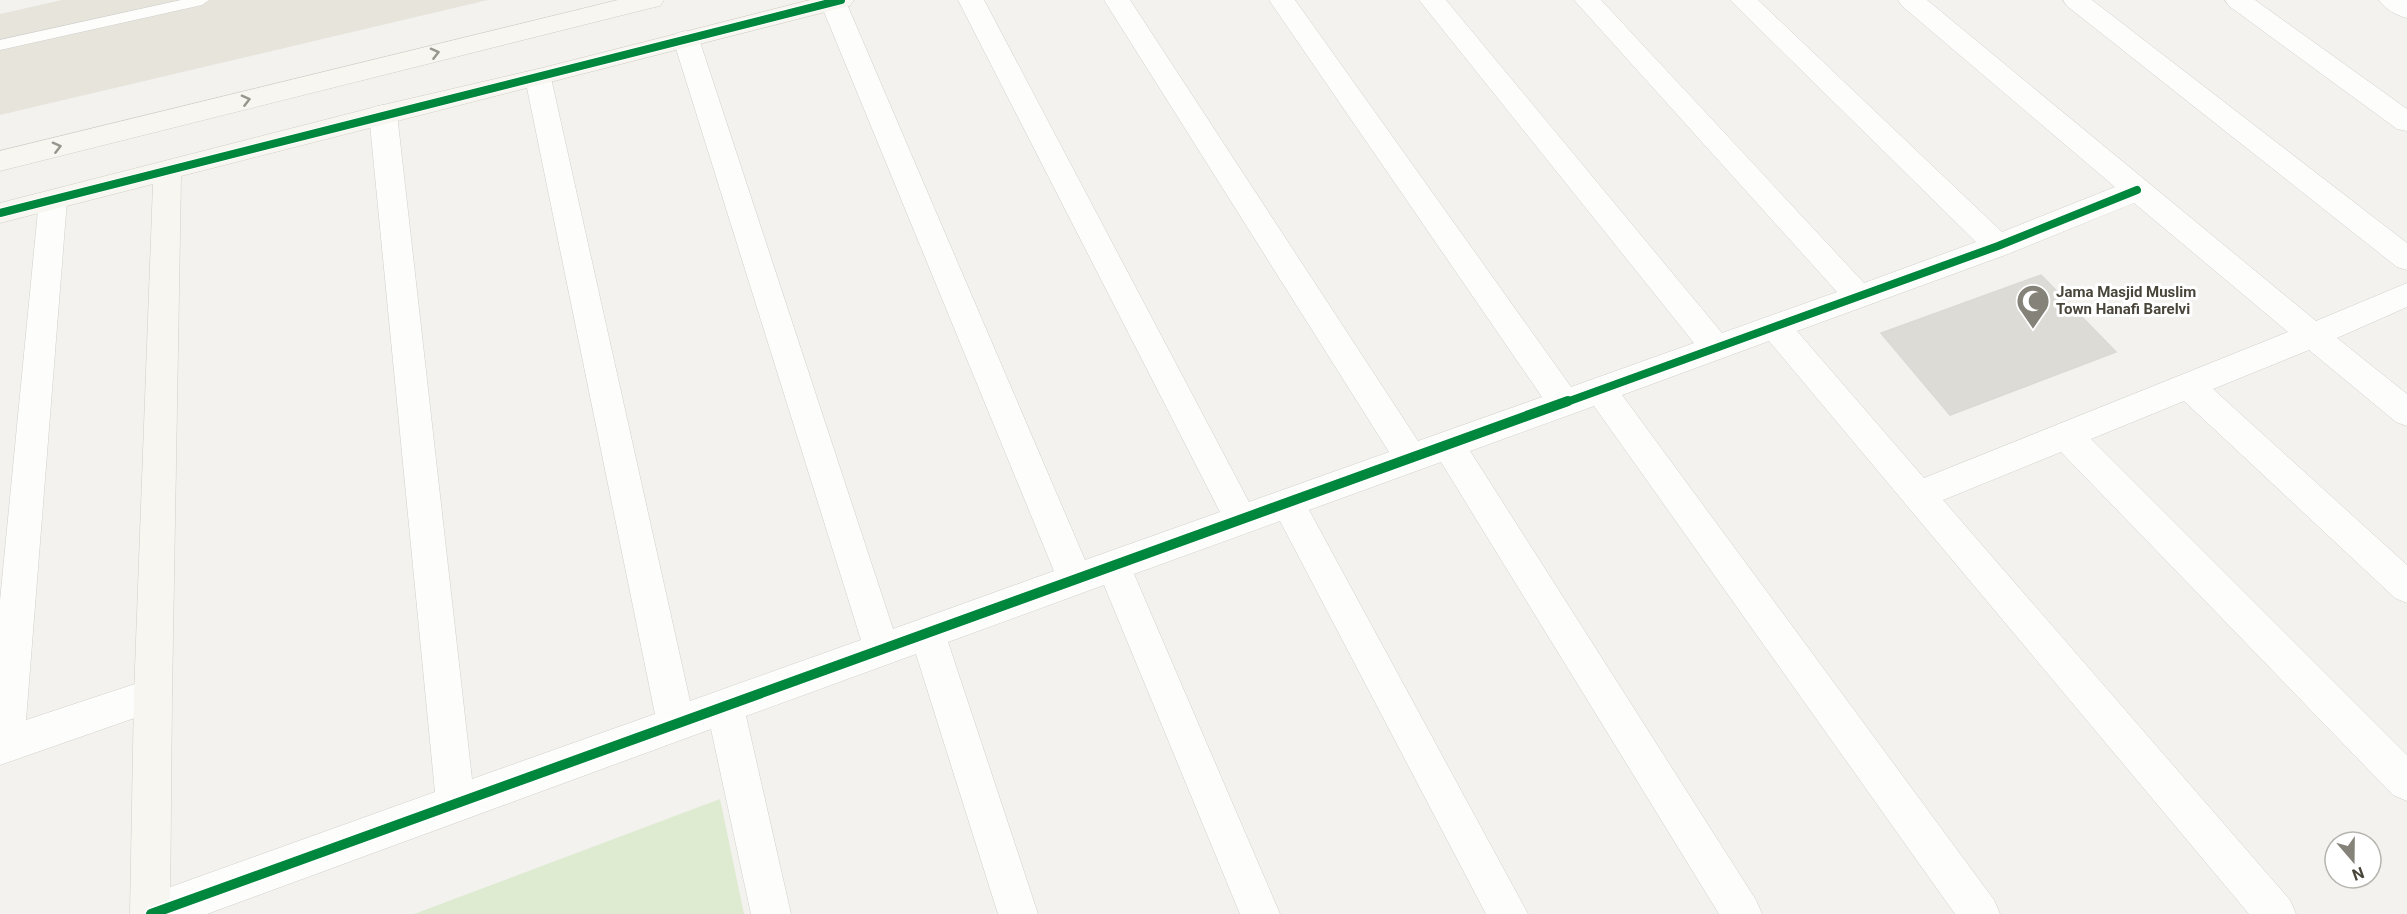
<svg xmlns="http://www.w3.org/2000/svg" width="2407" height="914" font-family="Roboto,sans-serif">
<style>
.residential{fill:#e7e4dc}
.green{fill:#deebd0}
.building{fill:#dddbd6;stroke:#dbd9d4;stroke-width:1.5}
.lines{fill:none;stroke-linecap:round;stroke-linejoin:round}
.lane-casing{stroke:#d1d0cc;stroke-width:1}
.street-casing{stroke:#d1d0cc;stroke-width:1}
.secondary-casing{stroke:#d2cfc5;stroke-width:1}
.lane{fill:#fdfdfc;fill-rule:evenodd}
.street{fill:#fdfdfc;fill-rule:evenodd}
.secondary{fill:#f7f6f1;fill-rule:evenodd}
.cycleway-far1-casing{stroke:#fff;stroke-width:10}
.cycleway-casing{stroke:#fff;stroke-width:14}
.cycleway-far1{stroke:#00873e;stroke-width:8}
.cycleway{stroke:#00873e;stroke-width:10}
.oneway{stroke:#97958c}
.labels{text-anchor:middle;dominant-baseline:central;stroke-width:6;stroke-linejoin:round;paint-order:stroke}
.poi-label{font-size:15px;font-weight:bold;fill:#49453a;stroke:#fff;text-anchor:start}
</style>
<rect width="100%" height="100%" fill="#f3f2ee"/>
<path class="residential" d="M62,0H488L0,115V14Z"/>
<path class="green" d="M720,799L744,914H414Z"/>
<path class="building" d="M2041,275L2116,352L1950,415L1881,333Z"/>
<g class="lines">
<g class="lane-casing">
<path id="lane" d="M181,0H209L202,5L0,50V40Z"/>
</g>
<g class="street-casing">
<path id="street" d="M822,0H844L846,2L1085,560L1220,512L958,0H984L1249,502L1389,452L1104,0H1130L1418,441L1542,397L1269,0H1295L1571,387L1694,343L1419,0H1446L1722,333L1837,292L1574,0H1601L1864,283L1976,242L1730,0H1758L2002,232L2115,187L1902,6L1898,0H1927L2316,321L2407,283V307L2337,338L2407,394V426L2396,422L2309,350L2213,389L2407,565V603L2395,598L2184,401L2091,439L2407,755V801L2393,795L2061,452L1943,500L2290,900L2296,914H2249L1769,341L1622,395L1994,900L2000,914H1955L1594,406L1470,451L1756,900L1762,914H1719L1441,462L1309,510L1528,914H1486L1280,521L1134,574L1280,914H1240L1104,585L948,642L1038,914H998L916,654L746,716L791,914H751L711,729L207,914H131L137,900L151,894L435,792L369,114L373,107L383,105L393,107L397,114L472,779L655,714L525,78L529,72L538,69L547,72L551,78L690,701L861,640L673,39L677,33L686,31L695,33L699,39L893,629L1054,571L820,2ZM2134,203L2288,332L1924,478L1797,331L2008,254Z
M2063,0H2092L2407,243V270L2397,267L2067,6Z
M2225,0H2255L2407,109V131L2397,129L2229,6Z
M2379,0H2407V18C2396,15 2386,10 2379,0Z
M53,190L63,193L67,200L26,720L153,678L166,683L172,695L166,707L0,765V601L39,200L43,193Z"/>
</g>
<g class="secondary-casing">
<path id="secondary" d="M618,0H664L660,6L651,8L0,171V151Z
M810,0H854L850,6L841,8L181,176L172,695L170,914H130L134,695L153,184L0,223V203L383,105L538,69Z"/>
</g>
<use href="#lane" class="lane"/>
<use href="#street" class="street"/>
<use href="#secondary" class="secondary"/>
<g class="cycleway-far1-casing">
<path id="cycleway-far1" d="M0,213C280,141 561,72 841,0
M1564,403L1998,246L2137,190"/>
</g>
<g class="cycleway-casing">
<path id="cycleway" d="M151,914L1568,401"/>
</g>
<use href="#cycleway-far1" class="cycleway-far1"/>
<use href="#cycleway" class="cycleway"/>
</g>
<defs><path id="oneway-chevron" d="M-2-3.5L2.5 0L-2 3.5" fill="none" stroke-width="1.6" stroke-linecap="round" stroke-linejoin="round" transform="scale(1.5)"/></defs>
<g class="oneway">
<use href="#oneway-chevron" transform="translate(435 53) rotate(-14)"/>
<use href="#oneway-chevron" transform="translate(246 100) rotate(-14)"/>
<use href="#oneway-chevron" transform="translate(57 147) rotate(-14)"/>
</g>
<defs>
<g id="mosque-pin" transform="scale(1.725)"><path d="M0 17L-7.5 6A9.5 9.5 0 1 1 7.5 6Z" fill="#848279" stroke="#fff"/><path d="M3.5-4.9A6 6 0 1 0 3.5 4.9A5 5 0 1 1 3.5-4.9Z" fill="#fff"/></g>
</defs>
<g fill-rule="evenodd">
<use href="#mosque-pin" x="2033" y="301"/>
</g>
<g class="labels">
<g class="poi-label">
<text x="2056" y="292">Jama Masjid Muslim<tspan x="2056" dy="17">Town Hanafi Barelvi</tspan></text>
</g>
</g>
<g transform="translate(2353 860) rotate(160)"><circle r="28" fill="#ffffff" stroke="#b6b5b0" stroke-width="1.5"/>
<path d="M0-4.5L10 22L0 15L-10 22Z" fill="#848279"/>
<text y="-9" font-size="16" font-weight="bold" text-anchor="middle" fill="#49453a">N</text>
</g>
</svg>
